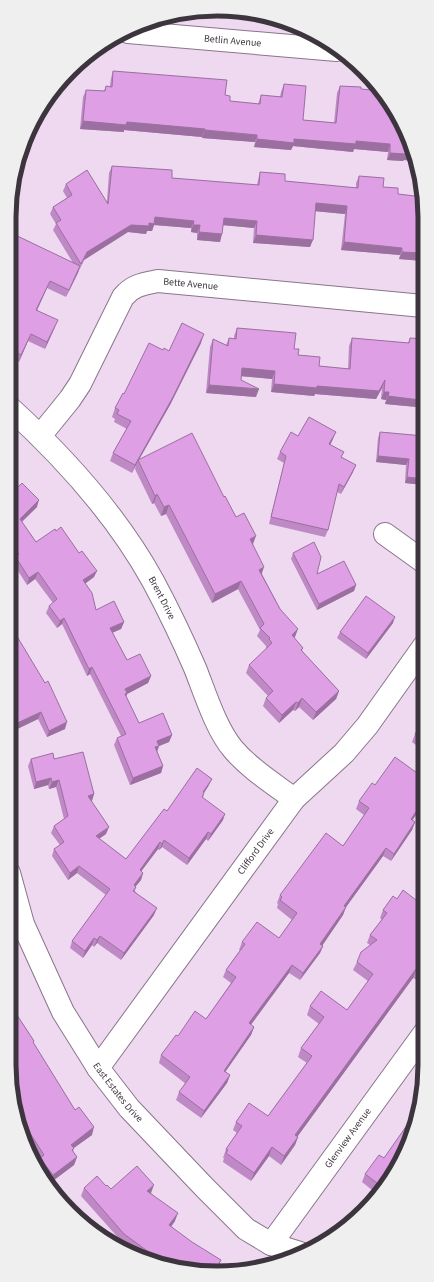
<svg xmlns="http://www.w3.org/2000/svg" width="434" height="1282" font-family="'Source Sans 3',sans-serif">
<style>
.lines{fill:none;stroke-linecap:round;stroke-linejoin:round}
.minor-casing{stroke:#89768b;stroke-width:24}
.minor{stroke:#fff;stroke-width:22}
.wall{fill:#bf89c5}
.shaded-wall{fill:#9b6fa0}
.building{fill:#de9fe5;stroke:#9b6fa0}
.labels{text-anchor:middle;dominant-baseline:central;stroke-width:3.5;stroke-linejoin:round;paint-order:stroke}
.street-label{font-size:10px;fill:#3d353e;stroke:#fff}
.rim{fill:none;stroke:#3d353e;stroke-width:5}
</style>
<rect width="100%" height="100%" fill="#eed9f0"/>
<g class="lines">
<g class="minor-casing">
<g id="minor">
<path id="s1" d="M128,32L337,50"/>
<path id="s2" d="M9,407C65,458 116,514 153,581C168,609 182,638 195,668C205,693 216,729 233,749C249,768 274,784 294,799"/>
<path id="s3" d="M40,436L70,399L80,384L123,297C133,285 143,284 158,281L423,306"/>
<path d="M385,534L424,562"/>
<path id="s4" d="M9,873L23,924L63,1012L98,1068L129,1108L205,1188L246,1229L271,1244L300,1253"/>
<path id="s5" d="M98,1068L294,799L344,753L367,726L424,646"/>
<path id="s6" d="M271,1244L425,1032"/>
</g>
</g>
<use href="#minor" class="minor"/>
</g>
<path class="wall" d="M113,71L225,95L230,101L258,104L261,95L280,97L281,92L284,84L303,120L334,123L337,93L340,86L361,89L404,125L414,161L404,160L403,161L387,160L388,152L354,149L353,152L293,146L291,150L254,147L255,142L202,138V137L124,130V132L80,129L83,97L86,90L104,91L106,86H110L111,78Z
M112,166L172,178L257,185L258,180L260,172L285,181L356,188V183L359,176L383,187L398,194L423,197V261L399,259L400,255L341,250L345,214L315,211L310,247L253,243L254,228L223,225L220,242L197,240V233L191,232V228L154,225L152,231H147L146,234L128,232L84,260L66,297L47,288L37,310L55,327L45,349L28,341L19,362L9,357V309L14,298L9,295V232L73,263L53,230L56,224L50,214L53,207L67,198L63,191L66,184L107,201L109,173Z
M237,328L294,349L298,355L319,366L348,369L349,346L352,338L408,343L410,338L418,404L417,407L385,404L386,400L381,399L382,388L376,399L315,394L314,396L271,392L272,379L241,376V380L256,397L206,393L210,347L213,339L226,345L229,338L234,339V336Z
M201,343L170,405L139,460L224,497L253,544L262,574L295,637L294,638L303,648L302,651L339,691L336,699L313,720L299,707L295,711L293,710L279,723L263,706L266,698L268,696L246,673L249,665L266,649V646L257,636L260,630L238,589L212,603L166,514L161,516L154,503L152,504L135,469L136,465L132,473L110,461L113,453L127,429L114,422L115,419L112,417L115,408L124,394L163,350L169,351Z
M380,432L424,436V485L405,483L406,465L376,462L378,438Z
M298,436L333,439L330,445L342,457L353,472L341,494L337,492L328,530L325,537L269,524L284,463L277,459L280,452Z
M9,492L11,494L37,507L22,522L36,542L56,531L94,577L85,584L96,610L124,622L121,629L112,633L127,660L151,676L148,683L127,694L126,697L139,723L172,735L169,742L159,746L157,751L163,766L161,773L130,785L114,745L117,738L121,736L90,674L87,676L62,624L57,628L46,613L49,606L53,603L35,579L27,585L13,563L14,558L9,553Z
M293,553L317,574L356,585L354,591L317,610L291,559Z
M9,623L65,729L47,737L38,719L11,732L9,727Z
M393,623L366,659L337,638L340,632Z
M424,721V751L412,742L415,734Z
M31,759H54L94,794L91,801L106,834L99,839L126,859L167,811L209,785L204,793L203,798L223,820L208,841L206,839L187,865L162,847L159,850L158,849L141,871L143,873L141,880L136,886L135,891L154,915L121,960L97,943L94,947L92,945L83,958L70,948L72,941L106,895L77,873L68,880L52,856L54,849L60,845L51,833L54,826L64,819L56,787L49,789L48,785L34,789L28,766Z
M359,801L413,820L415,822L412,830L391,861L383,856L346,907L343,915L322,945L323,946L320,953L300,980L289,973L251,1025L254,1027L251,1035L225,1072L230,1075L227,1083L201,1118L176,1100L179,1092L186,1084L159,1063L161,1055L178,1036L206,1019L231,983L223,977L226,970L240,950H239L242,942L279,938L292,920L277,908L278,904L277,903L280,895L343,846L364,815L356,809Z
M425,888V969L417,980L413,978L297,1137H298L295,1145L281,1165L269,1156L251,1181L223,1162L224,1158H223L226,1149L237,1133L233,1130L236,1122L268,1116L307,1063L298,1057L301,1048L319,1024L307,1015L310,1006L347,1010L368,981L353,970L357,962L370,945L367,943L370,935L382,920L380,918L383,910L397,899L416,900Z
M13,1009L34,1041L33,1043L75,1110L92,1135L74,1148L73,1152L77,1157L74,1165L50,1183L38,1165L39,1161L23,1134L9,1065Z
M365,1174L390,1181L358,1213L360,1207L372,1190L362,1182Z
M106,1186L111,1189L151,1193L175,1221L171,1227L218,1268L190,1271L140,1256L122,1242L81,1196L84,1188Z"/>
<path class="shaded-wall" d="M47,105L45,112L21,164L24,157Z
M83,121L127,122L205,129L202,137L124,130V132L80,129Z
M205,130L257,135L255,142L202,138Z
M257,139H294L356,141L390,144L388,152L354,149L353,152L293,146L291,150L254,147Z
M406,152L412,153L414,161L404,160L403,161L387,160L390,153Z
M25,158L23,165L13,186V184Z
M316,203L347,206L345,214L313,211Z
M155,217L194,221L191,228L154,225L152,231H147L146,234L128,232L84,260L79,271L87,252L131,225L149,223Z
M224,218L257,221L254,228L221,225Z
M193,225H200L197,233L191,232Z
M199,232L222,234L220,242L197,240Z
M256,235L313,240L310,247L253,243Z
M344,242L402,248L400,255L341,250Z
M402,252L423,253V261L399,259Z
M80,266L78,273L66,297L69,290Z
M50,281L47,288L34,317L36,310Z
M58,320L55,327L45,349L47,342Z
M31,334L19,362L21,355Z
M204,334L201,343L170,405L138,461V460L136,465L132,473L135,465Z
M242,368L275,371L272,379L239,376Z
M385,380L382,388L376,399L315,394L314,396L271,392L274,384L317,386Z
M209,385L259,389L256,397L206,393Z
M384,392H389L386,400L381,399Z
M388,396H424V405L418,404L417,407L385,404Z
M336,432L333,439L327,451L329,444Z
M378,456L409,459L406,465L376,462Z
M356,465L353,472L341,494L344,487Z
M407,477L424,479V485L405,483Z
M157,494L154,503L152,504L155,496Z
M39,500L37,507L17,526L20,519Z
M169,505L166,514L161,516L164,507Z
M256,536L253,544L247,548L250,539Z
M264,567L261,576L259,570Z
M97,571L94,577L80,587L83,580Z
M38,572L35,579L27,585L29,578Z
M241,581L238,589L212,603L215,594Z
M356,585L354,591L317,610L319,604Z
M395,617L393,623L366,659L368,653Z
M64,618L62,624L57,628L60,621Z
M124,622L121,629L107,635L110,628Z
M298,629L295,637L289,644L292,635Z
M92,667L90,674L87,676L89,669Z
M151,676L148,683L127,694L125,700L122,701L125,689Z
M339,691L336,699L313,720L316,712Z
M302,698L299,707L295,711L298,703Z
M296,702L293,710L279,723L282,715Z
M41,712L38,719L11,732L13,725Z
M67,722L65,729L47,737L49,731Z
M172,735L169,742L159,746L157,752L153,754L157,741Z
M163,766L161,773L130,785L133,778Z
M51,778L48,785L34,789L36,782Z
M212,779L209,785L200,799L203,792Z
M59,780L56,787L49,789L52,782Z
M94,794L92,801L85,803L88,796Z
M424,800V803L408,827L411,819Z
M225,814L223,820L208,841L211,834Z
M415,822L412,830L391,861L394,854Z
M109,827L106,834L93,843L96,836Z
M208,832L206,839L187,865L189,858Z
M164,840L162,847L159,850Z
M160,842L158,849L137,877L140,870Z
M386,848L383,856L341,914L344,906Z
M79,866L77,873L68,880L70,873Z
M143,873L141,880L131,892L134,885Z
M346,907L343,915L318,952L320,944Z
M157,908L154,915L121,960L124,953Z
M100,936L97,943L94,947L97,940Z
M94,938L92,945L83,958L85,951Z
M323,946L320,953L300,980L303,973Z
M292,965L289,973L246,1031L249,1023Z
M425,965V969L417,980L420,972Z
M416,969L413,978L292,1144L295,1135Z
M254,1027L251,1035L221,1078L224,1071Z
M230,1075L227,1083L201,1118L204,1111Z
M94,1127L92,1135L68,1152L71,1145Z
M298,1137L295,1145L281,1165L284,1156Z
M272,1147L269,1156L251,1181L254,1173Z
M77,1157L74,1165L50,1183L53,1175Z
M154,1185L151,1193L144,1199L147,1191Z
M178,1213L175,1221L166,1233L169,1225Z
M221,1260L218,1268L217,1269L215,1270Z"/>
<path class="building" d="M113,71L227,80L225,95L230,96V101L260,104L261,95L282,97L284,84L306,86L303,120L336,123L340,86L361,87V89L381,91L404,125L412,153L406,152V154L390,153V144L356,141V144L294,139V143L257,139V135L205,130V129L127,122L126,125L83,121L86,90L105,91L106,86L112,87Z
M51,92L46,104L47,105L24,157L25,158L13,184L16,163Z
M112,166L172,170V178L259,185L260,172L285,174V181L358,188L359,176L384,178L383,187L398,188V194L423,197V253L402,252V248L344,242L347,206L316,203L313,240L256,235L257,221L224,218L222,234L199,232L200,225H193L194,221L155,217L154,224L149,223V226L131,225L87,252L81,264L56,223L61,220L53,207L72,195L66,184L87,170L108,204Z
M9,232L80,266L69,290L50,281L36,310L58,320L47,342L31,334L21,355L9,349V309L17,291L9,287V277L12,271L9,270Z
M182,323L204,334L173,397L135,465L113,453L131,421L117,414L119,410L115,408L123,393L124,394L149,343L163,350L164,348L169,351Z
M237,328L296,333L294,349H299L298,355L320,357L319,366L350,369L352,338L409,343L410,338L424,339V396H420V400L388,396L389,392H384L385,380L379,391L317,386V388L274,384L275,371L242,368L241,380L259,389L209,385L213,339L228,346L229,338L236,339Z
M309,417L336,432L329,444L344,452L341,457L356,465L344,487L339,484L328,530L271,517L286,456L280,452L291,432L298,436Z
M380,432L424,436V479L407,477L409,459L378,456Z
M192,433L224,497L225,496L236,517L244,513L256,536L250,539L264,567L259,570L280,609L298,629L292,635L303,648L301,650L339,691L316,712L302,698L298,703L296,702L282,715L266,698L273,691L249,665L272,643L269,639L270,638L260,628L264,624L241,581L215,594L169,505L164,507L157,494L155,496L138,460Z
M22,483L39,500L20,519L36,542L55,529L56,531L61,527L79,553L82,551L97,571L83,580L92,593L96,610L114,601L124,622L110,628L127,660L140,654L151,676L125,689L127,693L125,694L139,723L163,713L172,735L157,741L159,746L155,747L163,766L133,778L117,738L126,734L92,667L89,669L64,618L60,621L49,606L57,599L38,572L29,578L15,556L19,554L9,543V492L11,494Z
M314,542L321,557L317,574L344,561L356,585L319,604L293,553Z
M366,596L395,617L368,653L340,632Z
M9,623L45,683L48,681L67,722L49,731L41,712L13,725L9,715Z
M424,721V741L415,734Z
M83,752L94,794L88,796L109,827L96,836L126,859L164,809L167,811L197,768L212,779L203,792L204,793L202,797L225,814L211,834L208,832L189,858L164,840L162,844L160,842L140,870L143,873L134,885L136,887L133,891L157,908L124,953L100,936L97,940L94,938L85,951L72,941L110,889L79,866L70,873L54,849L64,842L54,826L68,816L59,780L52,782L51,778L36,782L31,759L53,753L54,759Z
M395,757L424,778V800L411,819L415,822L394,854L386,848L344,906L346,907L320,944L323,946L303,973L292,965L249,1023L254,1027L224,1071L230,1075L204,1111L179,1092L190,1077L161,1055L176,1035L178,1036L195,1011L206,1019L236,977L226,970L245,944L242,942L257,922L279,938L297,913L280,900L282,897L280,895L326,833L343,846L369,808L359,801L372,783L375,785Z
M425,888V941L422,944L425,946V965L420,972L416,969L295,1135L298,1137L284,1156L272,1147L254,1173L226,1153L228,1150L226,1149L242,1126L236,1122L249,1103L268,1116L312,1056L301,1048L324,1017L310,1006L321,991L347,1010L373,974L357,962L361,952L377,940L370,935L387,913L383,910L393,896L397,899L403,890L416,900Z
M9,1000L13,1009L34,1041L33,1042L75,1110L79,1107L94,1127L71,1145L74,1148L72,1150L77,1157L53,1175L40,1158L44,1155L19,1116L9,1065Z
M419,1108L418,1119L390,1181L362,1209L360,1207L377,1183L365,1174L379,1155L384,1158Z
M137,1166L154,1185L147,1191L178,1213L169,1225L192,1242L221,1260L215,1270L190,1271L164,1263L124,1234L84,1188L97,1176L106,1186L107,1185L111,1189Z"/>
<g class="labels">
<g class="street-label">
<text stroke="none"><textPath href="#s1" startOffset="105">Betlin Avenue</textPath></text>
<text stroke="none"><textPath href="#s3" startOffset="235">Bette Avenue</textPath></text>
<text stroke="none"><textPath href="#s2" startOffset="246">Brent Drive</textPath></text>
<text stroke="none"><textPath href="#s5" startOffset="268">Clifford Drive</textPath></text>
<text stroke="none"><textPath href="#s4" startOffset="247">East Estates Drive</textPath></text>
<text stroke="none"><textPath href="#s6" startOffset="131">Glenview Avenue</textPath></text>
</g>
</g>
<path d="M0 0H434V1282H0ZM217 16H217A201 201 0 0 1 418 217V1065A201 201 0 0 1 217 1266H217A201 201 0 0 1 16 1065V217A201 201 0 0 1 217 16Z" fill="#efeff0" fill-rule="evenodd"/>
<path class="rim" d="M217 16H217A201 201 0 0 1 418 217V1065A201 201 0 0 1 217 1266H217A201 201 0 0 1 16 1065V217A201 201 0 0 1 217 16Z"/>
</svg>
